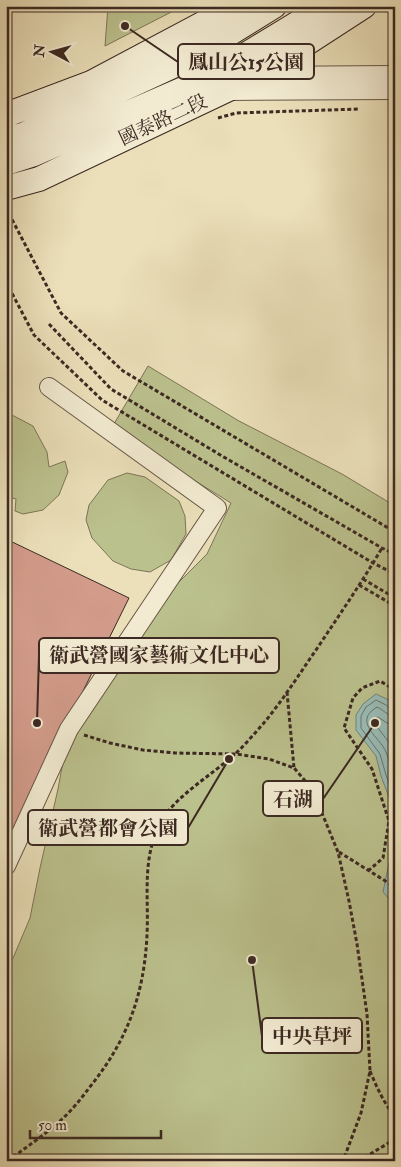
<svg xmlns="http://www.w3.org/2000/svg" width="401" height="1167" font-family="'IM FELL Double Pica','Noto Serif TC',serif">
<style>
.green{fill:#bbc18d;stroke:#7c7558}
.water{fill:#99bcb6;stroke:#74817b}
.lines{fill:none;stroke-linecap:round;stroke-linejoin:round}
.shore{stroke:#6a726c;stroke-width:1}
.building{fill:#d29b8a;stroke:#3c2922}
.street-casing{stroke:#685748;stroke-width:20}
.secondary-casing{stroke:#3c2922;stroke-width:26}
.path{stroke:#3c2922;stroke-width:3;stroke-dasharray:4 2.5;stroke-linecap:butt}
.street{stroke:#f2ebd2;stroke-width:18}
.secondary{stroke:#f2ebd2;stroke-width:24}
.labels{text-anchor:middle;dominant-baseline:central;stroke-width:4.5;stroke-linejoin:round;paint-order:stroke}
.street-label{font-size:19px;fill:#3c2922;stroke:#f2ebd2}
.leader{fill:none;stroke:#3c2922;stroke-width:2}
.callout-dot{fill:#3c2922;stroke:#f2ebd2;stroke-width:2}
.callout{fill:#f2ebd2;stroke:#3c2922;stroke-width:2}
.callout-label{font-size:20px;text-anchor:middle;font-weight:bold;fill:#3c2922}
</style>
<rect width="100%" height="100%" fill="#ebe0ba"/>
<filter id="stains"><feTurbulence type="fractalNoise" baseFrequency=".004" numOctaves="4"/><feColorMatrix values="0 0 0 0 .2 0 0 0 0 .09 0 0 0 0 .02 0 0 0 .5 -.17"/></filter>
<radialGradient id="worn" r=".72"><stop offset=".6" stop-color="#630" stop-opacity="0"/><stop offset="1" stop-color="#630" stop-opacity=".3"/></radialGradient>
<path class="green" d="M108,6H183L105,46Z
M148,366L239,421L342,474L395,506V1161H6V970L11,963L30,918L40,868L58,789L69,729L142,614L175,586L207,554L231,503L111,429Z
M6,414L14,416L33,426L47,452L49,467L65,461L68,472L59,495L43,510L23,514L15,511L16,499L6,496Z
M127,473L145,477L179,501L185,516L186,534L171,560L150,572L131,569L113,561L92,538L86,520L89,505L108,480Z"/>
<path class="water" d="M376,694L391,701L395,710V813L381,776L376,756L356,730V715L363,704Z
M395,853V906L383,892L389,863Z"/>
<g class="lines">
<path class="shore" d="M395,710H391L386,705L376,700L366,707L361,716V728L380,754L386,775L395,800
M395,716C387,716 384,710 377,707C352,722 380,737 386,752C390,761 391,772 395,782
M395,724L387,723L378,717L376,718L375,720V724L391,745L395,754"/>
</g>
<path class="building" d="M6,539L129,598L6,847Z"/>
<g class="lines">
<g class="street-casing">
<path id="street" d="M254,76L395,75
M229,91L395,90
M6,866L69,729L217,508L49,387"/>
</g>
<g class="secondary-casing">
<path id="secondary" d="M6,115L91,83L236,6
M6,139L23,135L190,58L274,6
M6,163L34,154L204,80L326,6
M6,188L39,179L256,76L364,6"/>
</g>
<path class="path" d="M218,118L236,113L359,109
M6,208L61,313L123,371L395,532
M6,282L34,335L102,400L373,563L395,574
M49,324L111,389L222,456L382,548L395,554
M363,579L395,598
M359,585L395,606
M287,692L294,768
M84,735L110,743L143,750L175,753L236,754L269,759L294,768L308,784L317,801L338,852L349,901L357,944L367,1014L370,1071L361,1113L343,1161
M339,852L395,887
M368,871L383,858L389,821L372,769L344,728L353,698L362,688L380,681L395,690
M370,1071C377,1088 384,1103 395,1117
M8,1161C26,1147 45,1135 62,1119C72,1110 81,1099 89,1088C127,1041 144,996 147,935C149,896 141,857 162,820C176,796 213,774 235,754C245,745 254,734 263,724C283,700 300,673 318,647C340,614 362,582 382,548
M359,1161L395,1139"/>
<use href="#street" class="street"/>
<use href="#secondary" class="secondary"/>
</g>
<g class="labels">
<g class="street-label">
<text transform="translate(163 120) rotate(-25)">國泰路二段</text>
</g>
</g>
<path class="leader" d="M125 26L178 62M37 723L39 655M375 723L323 799M229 759L188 828M252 960L262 1036"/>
<g class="callout-dot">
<circle cx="125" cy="26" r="5"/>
<circle cx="37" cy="723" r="5"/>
<circle cx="375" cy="723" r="5"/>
<circle cx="229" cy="759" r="5"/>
<circle cx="252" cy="960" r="5"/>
</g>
<g class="callout">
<rect x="178" y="44" width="136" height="35" rx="5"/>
<rect x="39" y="638" width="240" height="35" rx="5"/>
<rect x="263" y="781" width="60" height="35" rx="5"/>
<rect x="28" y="810" width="160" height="35" rx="5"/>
<rect x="262" y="1018" width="100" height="35" rx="5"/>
</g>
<g class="callout-label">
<text x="246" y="69">鳳山公15公園</text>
<text x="159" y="662">衛武營國家藝術文化中心</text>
<text x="293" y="806">石湖</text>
<text x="108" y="835">衛武營都會公園</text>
<text x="312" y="1043">中央草坪</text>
</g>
<rect width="401" height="1167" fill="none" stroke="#ebe0ba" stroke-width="25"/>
<rect x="8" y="8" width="386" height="1152" fill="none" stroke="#3c2922" stroke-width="2.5"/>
<rect x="12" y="12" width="376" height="1142" fill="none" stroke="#3c2922"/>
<g transform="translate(52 52) rotate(276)" stroke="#f2ebd2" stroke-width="4" paint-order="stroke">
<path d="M0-4L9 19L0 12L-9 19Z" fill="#3c2922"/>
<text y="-8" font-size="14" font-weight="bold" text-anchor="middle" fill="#3c2922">N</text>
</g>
<path d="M30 1130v8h131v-8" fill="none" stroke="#3c2922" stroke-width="2.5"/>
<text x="38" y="1130" font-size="15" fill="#3c2922" stroke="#f2ebd2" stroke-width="4" paint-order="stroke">50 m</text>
<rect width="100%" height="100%" filter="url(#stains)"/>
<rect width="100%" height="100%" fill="url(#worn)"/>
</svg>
